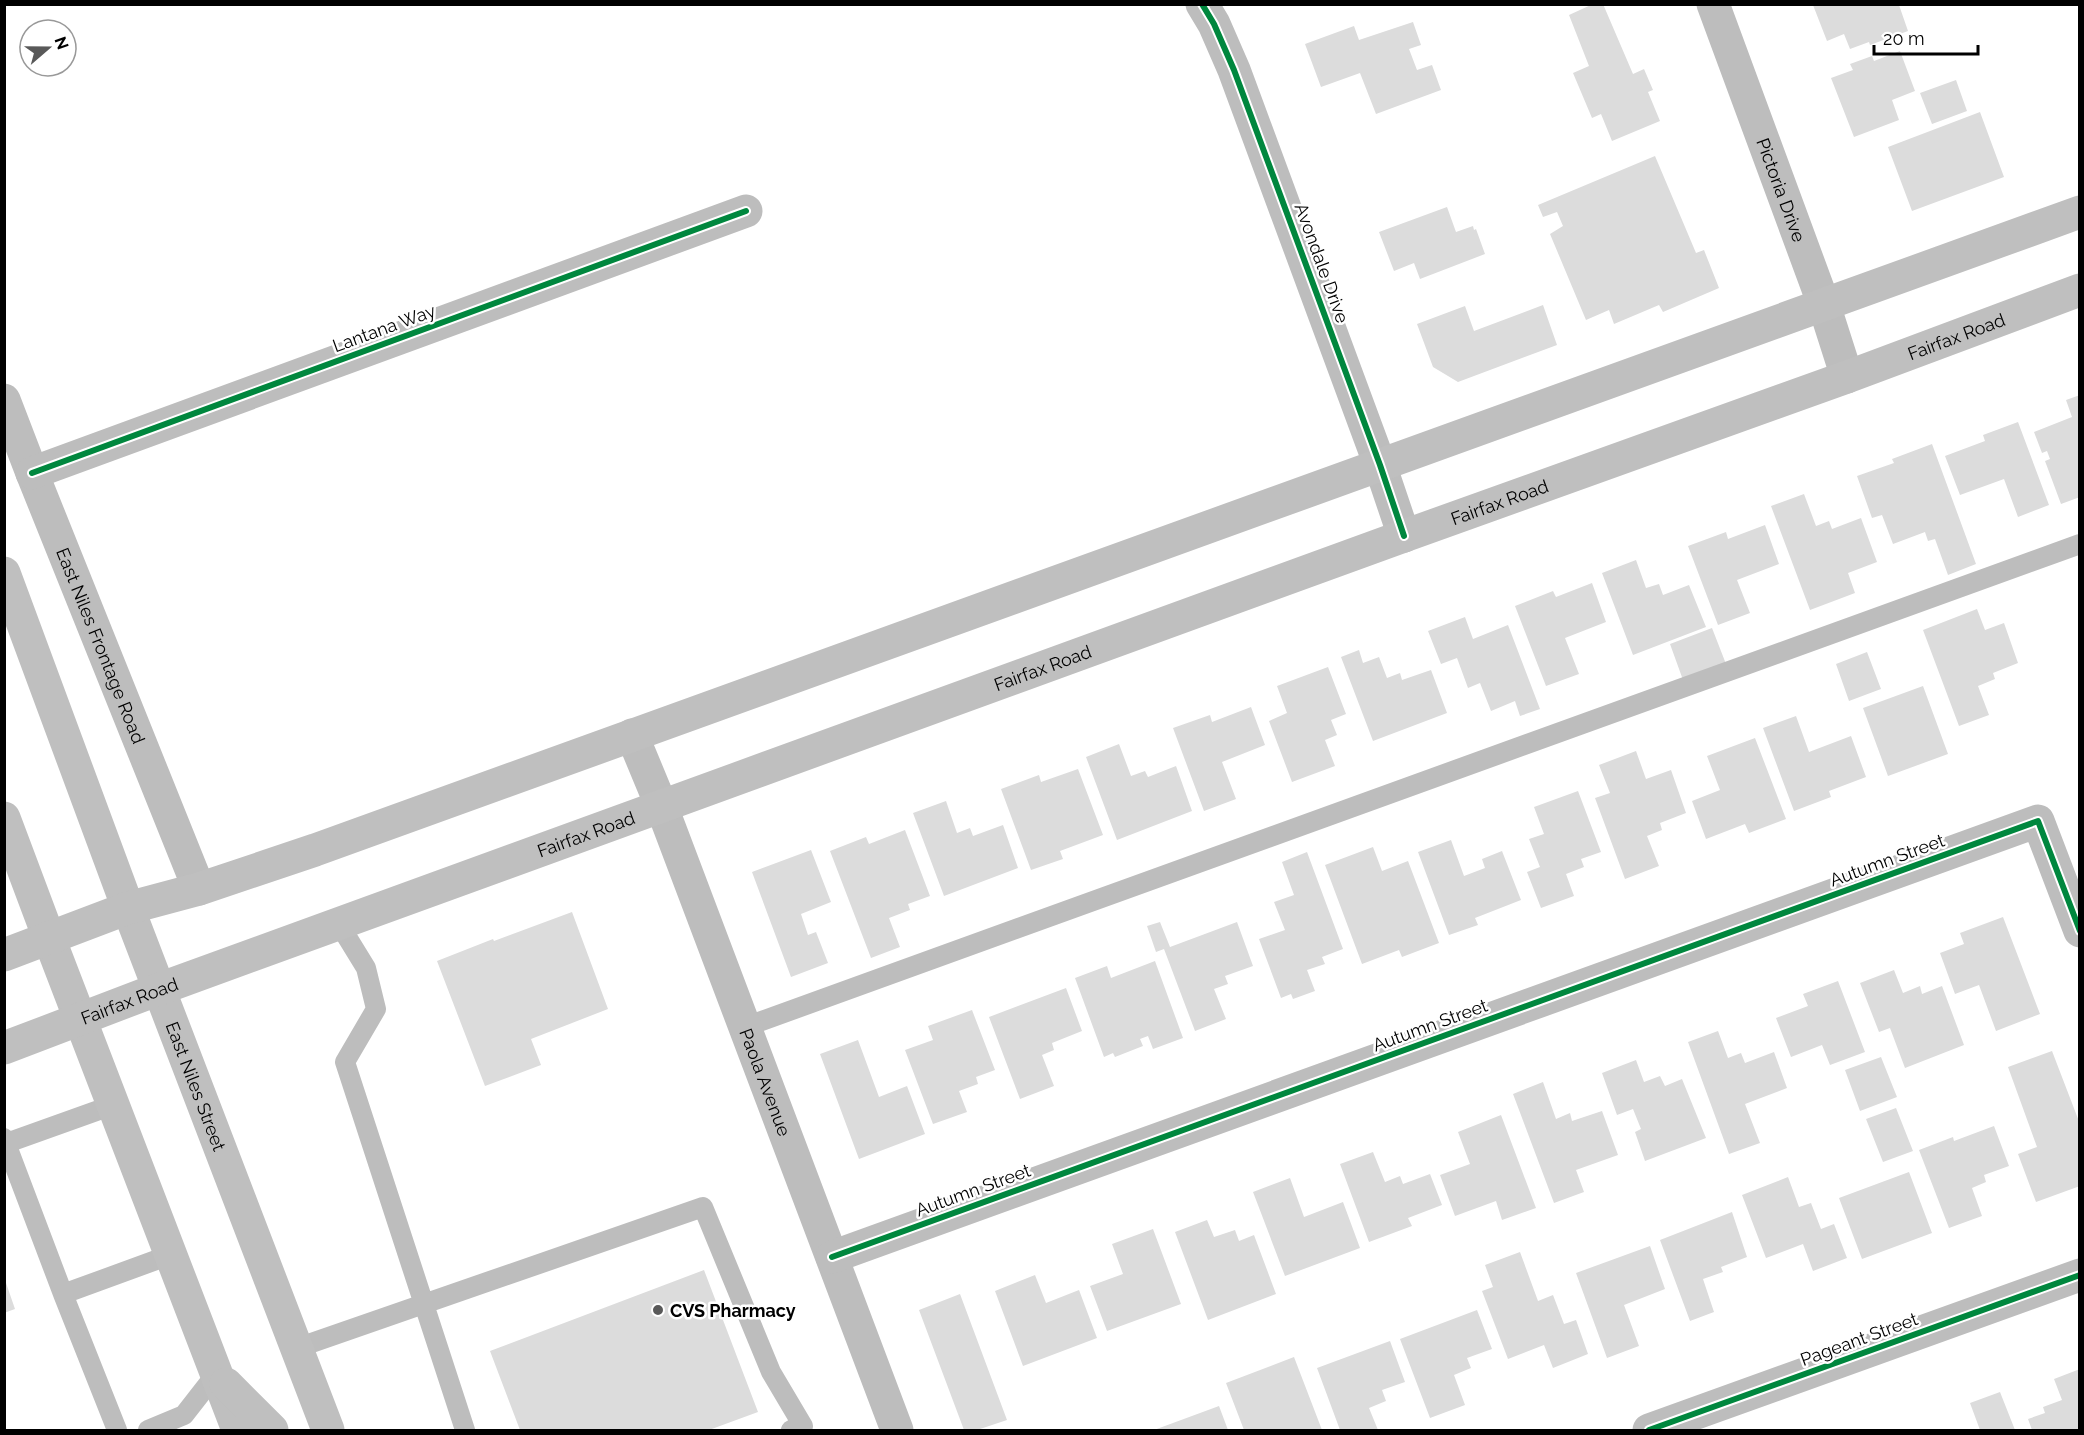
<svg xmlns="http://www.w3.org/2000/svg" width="2084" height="1435" font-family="Raleway,sans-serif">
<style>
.building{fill:#dcdcdc}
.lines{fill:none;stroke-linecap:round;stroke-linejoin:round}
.lane{stroke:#bdbdbd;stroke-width:20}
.street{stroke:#bdbdbd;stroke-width:33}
.secondary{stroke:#bfbfbf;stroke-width:33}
.cycleway-casing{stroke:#fff;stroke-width:10}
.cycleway{stroke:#00873e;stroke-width:6}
.poi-dot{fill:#595959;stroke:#fff;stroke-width:2}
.labels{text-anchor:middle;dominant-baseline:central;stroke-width:5;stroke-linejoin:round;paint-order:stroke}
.street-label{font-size:18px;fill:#000;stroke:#fff}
.poi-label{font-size:18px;font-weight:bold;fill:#000;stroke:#fff;text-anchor:start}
</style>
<rect width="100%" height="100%" fill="#fff"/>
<path class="building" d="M1593,4H1603L1633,74L1644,69L1653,90L1648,92L1660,121L1612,141L1601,114L1592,118L1573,73L1589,66L1569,15Z
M1813,5H1899L1908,31L1870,45L1869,42L1850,49L1844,34L1827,41Z
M1413,22L1421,45L1409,49L1417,70L1432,65L1441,90L1376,114L1360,73L1321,87L1305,44L1354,26L1359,40Z
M1900,51L1915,91L1892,100L1899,120L1854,137L1831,78L1853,70L1850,64L1872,56L1874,61Z
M1956,80L1967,111L1932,124L1920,93Z
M1980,112L2004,177L1912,211L1888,147Z
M1655,156L1696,253L1704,250L1719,288L1663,312L1659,305L1614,324L1609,310L1586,320L1550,234L1563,226L1557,212L1543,217L1538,205Z
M1447,207L1456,232L1473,226L1474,230L1476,229L1485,254L1420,279L1414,263L1394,271L1379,232Z
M1543,305L1557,345L1458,382L1433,367L1417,324L1465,306L1474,331Z
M2080,395V497L2061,504L2045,461L2050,459L2047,451L2042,453L2034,432L2072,417L2066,400Z
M2018,422L2049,505L2018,517L2004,479L1960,495L1945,456L1985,441L1983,435Z
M1932,444L1976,564L1948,575L1935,539L1928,541L1925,532L1893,544L1882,515L1872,518L1857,476L1894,463L1892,459Z
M1804,494L1816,526L1829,521L1832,529L1861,518L1877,562L1848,573L1855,593L1810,610L1771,506Z
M1765,525L1779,564L1737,580L1750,613L1718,625L1688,546L1726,532L1728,539Z
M1636,560L1646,588L1659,584L1663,595L1689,585L1706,627L1633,655L1602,573Z
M1592,583L1606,622L1565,638L1579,674L1546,686L1515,606L1553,591L1556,597Z
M1977,609L1985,630L2004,623L2018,663L1993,673L1995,679L1978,686L1989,715L1959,726L1923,630Z
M1465,617L1473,639L1508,625L1540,709L1520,716L1515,701L1491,711L1480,683L1468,688L1457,658L1441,664L1428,631Z
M1712,628L1726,664L1683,680L1670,644Z
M1359,650L1363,663L1379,657L1387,678L1400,673L1402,680L1431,670L1447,713L1373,741L1341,657Z
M1867,652L1881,689L1849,701L1836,664Z
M1328,667L1346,714L1331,720L1337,735L1325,740L1335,766L1292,782L1269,721L1287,713L1277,686Z
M1923,686L1948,754L1888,776L1863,708Z
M1251,707L1265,745L1222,762L1236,799L1204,811L1173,728L1210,715L1212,722Z
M1796,716L1809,752L1851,736L1866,777L1829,791L1831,797L1794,811L1763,728Z
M1755,738L1786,819L1749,833L1745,824L1706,839L1692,801L1720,790L1707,756Z
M1119,744L1131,776L1145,771L1148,777L1176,766L1192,811L1117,840L1086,757Z
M1636,751L1646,779L1671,770L1686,813L1660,823L1662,830L1647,836L1659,866L1625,879L1595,798L1610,793L1599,765Z
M1078,769L1103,835L1060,851L1063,859L1031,870L1001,789L1039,775L1041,782Z
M1578,791L1601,852L1581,859L1584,867L1566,874L1574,896L1541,908L1527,872L1540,867L1529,839L1544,834L1534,807Z
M946,801L957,833L970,828L973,836L1003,825L1018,868L944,896L913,813Z
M905,830L930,896L908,904L910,910L889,918L900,947L871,958L830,851L866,837L869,844Z
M1451,840L1464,876L1485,868L1482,859L1502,851L1521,900L1475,918L1478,925L1449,935L1418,852Z
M1373,847L1382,871L1408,861L1439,943L1402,957L1399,950L1362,964L1325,865Z
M811,850L831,902L801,914L808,935L816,932L828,963L791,977L752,872Z
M1307,852L1343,949L1322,957L1325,964L1307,970L1315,991L1293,999L1291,994L1281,998L1259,939L1285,930L1274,902L1294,895L1282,862Z
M572,912L608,1009L531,1039L541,1065L485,1086L437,961L493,939L494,941Z
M2003,917L2040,1014L1996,1031L1979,985L1955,994L1940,953L1964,944L1960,933Z
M1160,922L1170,947L1237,922L1253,966L1225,976L1228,984L1214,989L1226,1019L1195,1031L1164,949L1156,952L1147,926Z
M1155,961L1183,1038L1153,1049L1148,1036L1140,1039L1143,1046L1115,1057L1113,1053L1104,1057L1075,978L1107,966L1111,978Z
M1894,970L1903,993L1920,986L1922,994L1942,986L1964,1045L1905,1068L1890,1028L1879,1032L1860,983Z
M1838,981L1865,1052L1830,1065L1822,1045L1791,1057L1776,1018L1808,1006L1803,994Z
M1066,988L1082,1031L1052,1043L1054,1050L1042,1055L1054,1086L1020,1099L989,1017Z
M972,1010L995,1070L976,1077L978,1084L959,1091L967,1112L933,1124L905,1050L933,1040L928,1026Z
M1718,1031L1728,1058L1741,1053L1745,1063L1774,1052L1787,1088L1745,1104L1760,1143L1729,1154L1688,1042Z
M858,1040L879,1097L907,1086L925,1134L859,1159L820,1054Z
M2052,1051L2080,1124V1186L2036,1202L2018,1154L2037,1147L2008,1067Z
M1881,1057L1897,1097L1860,1111L1845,1070Z
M1636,1060L1644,1082L1660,1076L1665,1086L1682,1079L1706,1138L1645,1161L1635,1132L1641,1129L1633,1109L1617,1115L1602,1073Z
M1543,1082L1556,1119L1570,1113L1572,1121L1602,1111L1618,1155L1576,1170L1584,1192L1554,1203L1513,1094Z
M1896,1108L1913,1151L1883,1162L1866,1119Z
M1501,1115L1536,1208L1502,1220L1496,1201L1455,1216L1440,1175L1470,1164L1458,1132Z
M1994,1126L2009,1166L1984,1175L1986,1182L1972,1188L1982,1216L1949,1228L1919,1150L1953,1137L1954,1141Z
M1373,1152L1385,1182L1400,1176L1403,1184L1430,1174L1442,1205L1408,1218L1412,1226L1369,1242L1340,1164Z
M1909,1172L1932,1233L1862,1259L1839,1198Z
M1788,1177L1799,1207L1811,1203L1821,1229L1834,1224L1847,1258L1813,1271L1803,1244L1766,1258L1742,1195Z
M1290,1178L1304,1217L1343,1202L1360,1248L1285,1276L1253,1192Z
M1732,1212L1747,1257L1721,1267L1723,1272L1703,1279L1714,1312L1690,1321L1660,1240Z
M1207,1220L1214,1237L1235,1230L1239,1241L1254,1235L1276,1294L1208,1320L1175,1232Z
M1153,1229L1181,1304L1107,1331L1090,1286L1123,1274L1112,1244Z
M1650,1246L1665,1289L1624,1305L1639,1346L1607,1358L1576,1273Z
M1520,1252L1538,1301L1553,1295L1564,1324L1576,1320L1588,1354L1553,1368L1544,1345L1508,1359L1482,1291L1493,1287L1485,1265Z
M704,1270L758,1412L709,1430H520L490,1351Z
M1035,1275L1046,1303L1079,1290L1097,1338L1023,1366L995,1291Z
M5,1280L15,1309L4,1313V1281Z
M960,1294L1007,1420L977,1430H964L919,1310Z
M1477,1310L1492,1349L1467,1358L1471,1368L1454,1375L1465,1405L1430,1418L1400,1339Z
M1390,1341L1405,1382L1382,1390L1386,1401L1369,1408L1378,1430H1340L1317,1368Z
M1294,1357L1322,1430H1244L1226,1383Z
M2080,1369V1430H2032L2028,1419L2045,1413L2043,1407L2062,1400L2054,1379Z
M2000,1392L2015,1430H1980L1970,1403Z
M1219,1406L1228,1430H1154Z"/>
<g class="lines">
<path class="lane" d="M339,924L366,968L376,1009L345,1062L465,1430
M745,1027L2080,544
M4,1138L63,1294L170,1255
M4,1144L113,1105
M63,1294L117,1430
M297,1348L703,1207L771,1372L803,1426L791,1430
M148,1430L184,1415L216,1374"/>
<g class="street">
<path d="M1202,4L1214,24L1234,70L1380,465L1404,536"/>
<path id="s1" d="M1713,4L1824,305L1847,377"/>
<path id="s2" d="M4,400L32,473L199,889"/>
<path d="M32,473L746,211"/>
<path id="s3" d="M632,735L661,805L897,1430"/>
<path d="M832,1257L2038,821L2080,931"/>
<path d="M1649,1430L2080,1275"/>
</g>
<g class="secondary">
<path id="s4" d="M4,573L128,908L328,1430"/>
<path d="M4,818L49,938L238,1430"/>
<path d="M4,955L128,908L199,889L315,850L2080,212"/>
<path id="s5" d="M4,1048L151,992L1404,536L1847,377L2080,290"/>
<path d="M226,1384L272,1430"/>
</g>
<g class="cycleway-casing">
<path id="cycleway" d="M1202,4L1214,24L1234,70L1380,465L1404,536
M32,473L746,211
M832,1257L2038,821L2080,931
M1649,1430L2080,1275"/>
</g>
<use href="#cycleway" class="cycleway"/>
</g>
<circle class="poi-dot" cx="658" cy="1310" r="6"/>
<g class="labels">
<g class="street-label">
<text stroke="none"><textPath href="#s1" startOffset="198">Pictoria Drive</textPath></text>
<text transform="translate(1322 263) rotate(70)">Avondale Drive</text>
<text transform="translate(384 328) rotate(-20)">Lantana Way</text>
<text stroke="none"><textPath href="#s5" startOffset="2078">Fairfax Road</textPath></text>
<text stroke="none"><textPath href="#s5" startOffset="1592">Fairfax Road</textPath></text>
<text stroke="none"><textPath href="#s2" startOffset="264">East Niles Frontage Road</textPath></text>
<text stroke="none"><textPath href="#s5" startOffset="1106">Fairfax Road</textPath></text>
<text stroke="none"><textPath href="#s5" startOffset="620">Fairfax Road</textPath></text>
<text transform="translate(1887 860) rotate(-20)">Autumn Street</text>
<text stroke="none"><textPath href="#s5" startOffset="134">Fairfax Road</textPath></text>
<text transform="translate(1430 1025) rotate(-20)">Autumn Street</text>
<text stroke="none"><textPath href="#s3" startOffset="372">Paola Avenue</textPath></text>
<text stroke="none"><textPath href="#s4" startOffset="548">East Niles Street</textPath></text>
<text transform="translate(973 1190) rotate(-20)">Autumn Street</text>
<text transform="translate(1859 1339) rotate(-20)">Pageant Street</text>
</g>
<g class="poi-label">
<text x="670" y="1310">CVS Pharmacy</text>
</g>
</g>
<rect width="2084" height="1435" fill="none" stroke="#000000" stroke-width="12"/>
<g transform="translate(48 48) rotate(70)"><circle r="28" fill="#ffffff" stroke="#999999" stroke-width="1.5"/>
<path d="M0-4.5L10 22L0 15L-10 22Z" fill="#595959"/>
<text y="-9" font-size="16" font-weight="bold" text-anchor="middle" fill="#000000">N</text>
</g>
<path d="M1874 45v9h104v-9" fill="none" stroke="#000000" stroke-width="3"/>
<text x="1883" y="45" font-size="18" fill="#000000" stroke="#ffffff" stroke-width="4.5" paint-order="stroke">20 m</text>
</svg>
